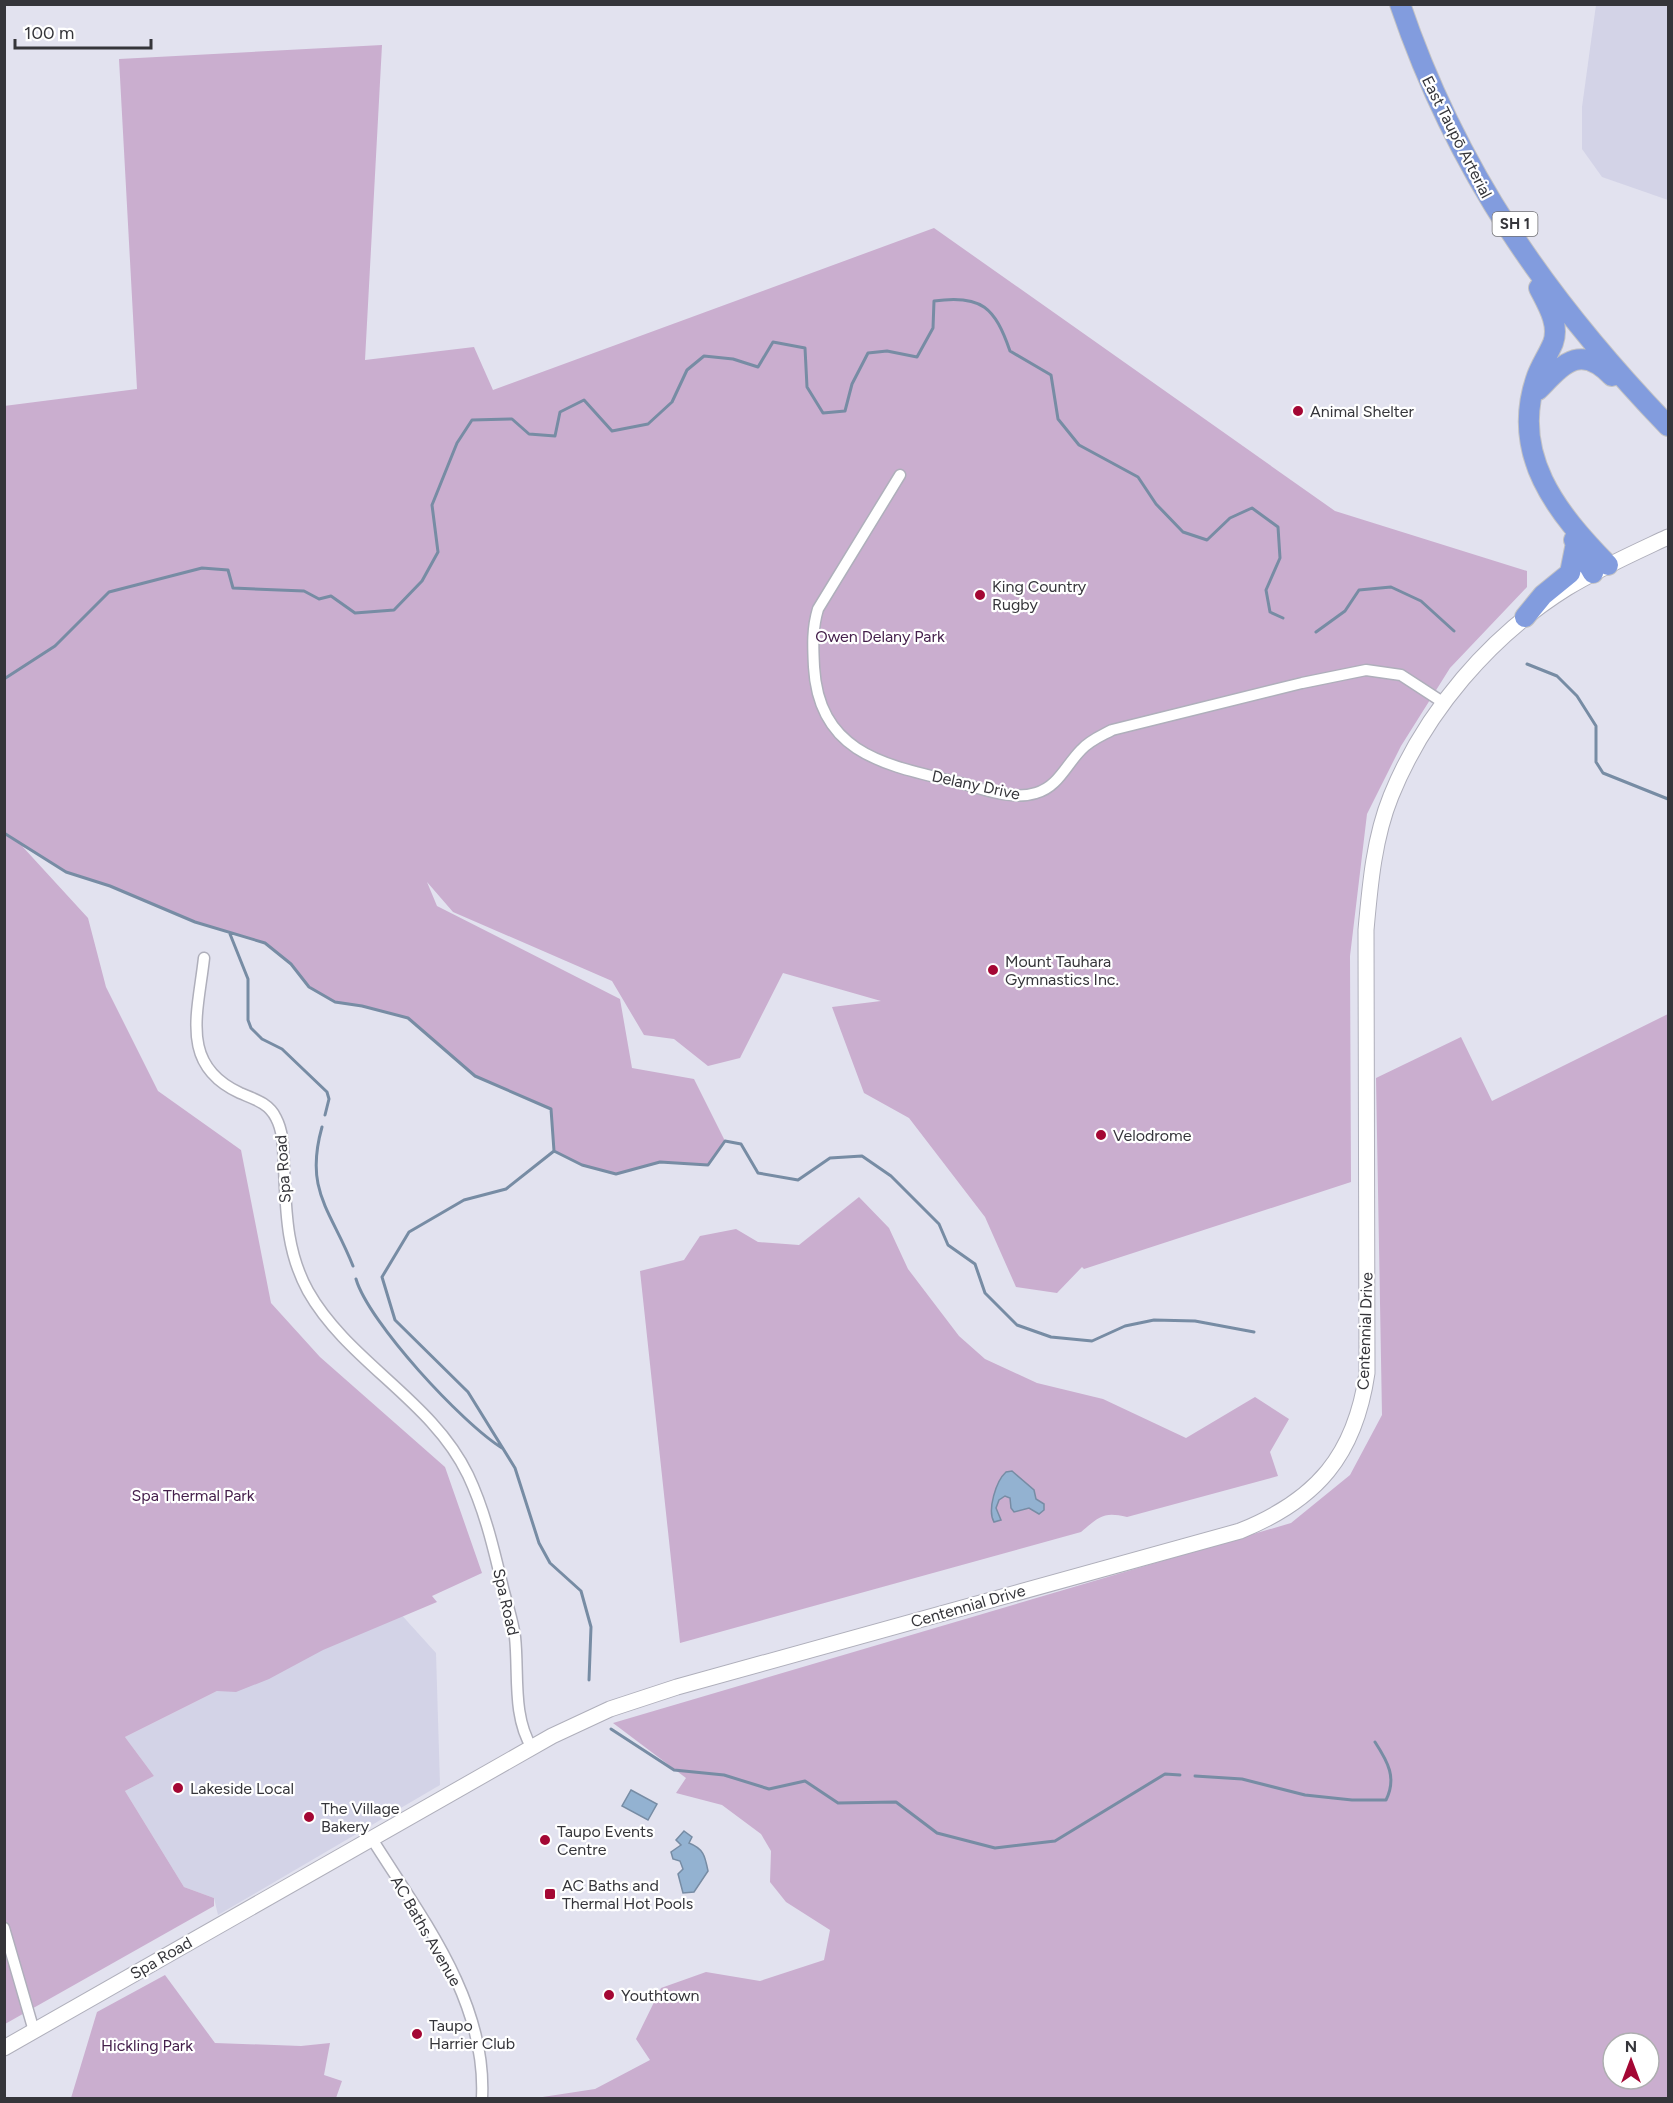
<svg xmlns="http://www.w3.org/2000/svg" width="1673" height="2103" font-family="Figtree,sans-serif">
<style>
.built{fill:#d3d3e7}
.green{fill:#caaecf;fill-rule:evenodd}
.water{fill:#93b2d1;stroke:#778ca4;stroke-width:1.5}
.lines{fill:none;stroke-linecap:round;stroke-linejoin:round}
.stream{stroke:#778ca4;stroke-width:3}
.street-casing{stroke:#afafbb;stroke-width:13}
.secondary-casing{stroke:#afafbb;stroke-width:17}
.highway-casing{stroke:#c2c2c4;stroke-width:22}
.street{stroke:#fff;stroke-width:10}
.secondary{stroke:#fff;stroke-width:15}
.highway{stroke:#829cde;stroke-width:20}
.poi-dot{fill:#a40734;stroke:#fff;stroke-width:2}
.labels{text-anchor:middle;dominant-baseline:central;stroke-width:4.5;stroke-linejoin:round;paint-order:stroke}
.shield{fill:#fff;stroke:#727275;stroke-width:1.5}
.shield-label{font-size:15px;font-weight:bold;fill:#35353a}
.street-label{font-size:16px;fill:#35353a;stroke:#fff}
.poi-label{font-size:16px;fill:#35353a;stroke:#fff;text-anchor:start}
.park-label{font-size:16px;fill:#45204c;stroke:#fff}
</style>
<rect width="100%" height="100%" fill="#e2e2ef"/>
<path class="built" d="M1596,5H1668V200L1602,177L1582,149V107Z
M398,1611L436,1653L440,1785L218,1915L214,1898L184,1887L125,1791L154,1776L125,1737L259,1670Z"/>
<path class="green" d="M382,45L365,360L474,347L493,390L934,228L1335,511L1527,571V587L1450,668L1401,746L1367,814L1350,956L1351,1182L1084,1269L1082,1267L1057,1293L1016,1287L985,1217L909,1118L864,1093L832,1007L881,1001L783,973L740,1058L708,1066L674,1039L644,1035L612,981L453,912L427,882L437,906L620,999L632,1068L694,1079L725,1141L708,1165L660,1162L616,1174L582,1165L554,1151L551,1109L475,1076L408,1018L362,1006L335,1002L309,987L291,964L265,943L195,922L110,886L66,872L22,846L88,918L106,987L158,1091L241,1150L271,1303L320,1357L445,1467L482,1573L432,1596L437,1602L323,1650L269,1679L236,1692L217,1691L125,1737L154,1776L125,1791L184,1887L214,1898V1906L5,2024L4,406L137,389L119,59Z
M1668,1014V2098H536L595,2089L650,2060L636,2039L661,1988L706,1972L760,1981L824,1960L830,1930L786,1902L770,1882L771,1851L761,1834L722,1805L676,1793L686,1778L613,1723L1291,1523L1350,1475L1382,1415L1376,1078L1461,1037L1492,1101ZM1613,2043H1649V2079H1613Z
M859,1197L889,1228L908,1269L959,1336L985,1359L1037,1383L1103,1399L1186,1438L1255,1397L1289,1419L1270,1452L1278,1476L1127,1517C1103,1511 1099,1517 1081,1532L680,1643L640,1271L684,1260L700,1236L736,1229L758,1242L799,1245Z
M165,1975L215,2043L301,2046L330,2043L324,2075L342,2081L336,2098H71L97,2012Z"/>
<path class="water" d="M1012,1471L1034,1490L1036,1499L1044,1504V1510L1039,1514L1029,1508L1014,1512L1011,1508L1010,1498L1005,1496L999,1500L996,1508L1001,1520L994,1522C987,1510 996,1481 1006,1472Z
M631,1790L657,1804L648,1820L622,1806Z
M684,1831L692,1837L689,1843C704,1849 705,1856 708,1871L694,1892L683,1893L678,1874L683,1869L680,1861L673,1859L671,1852L681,1845L676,1840Z"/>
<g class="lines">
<path class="stream" d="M1316,632L1345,611L1359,590L1391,587L1421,601L1454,631
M1527,664L1557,676L1577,696L1596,726V762L1603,773L1668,799
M4,679L55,646L109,592L202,568L228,570L233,588L304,591L319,599L331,596L355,613L394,610L422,581L438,552L432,505L457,443L472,420L512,419L529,434L555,436L560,412L584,400L612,431L648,424L672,402L687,370L704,356L733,359L758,367L773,342L805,348L807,387L823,413L845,411L852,384L868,353L887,351L917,357L933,328L934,301C982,294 995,308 1010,351L1051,375L1058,419L1079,445L1138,477L1156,504L1183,532L1207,540L1230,518L1252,508L1278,527L1280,558L1266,590L1270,612L1283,618
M4,833L66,872L110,886L195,922L265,943L291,964L309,987L335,1002L362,1006L408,1018L475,1076L551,1109L554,1151
M230,934L248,979V1020L251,1028L262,1039L282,1049L327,1092L329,1099L325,1115
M322,1127C304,1191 331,1210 353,1266
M554,1151L582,1165L616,1174L660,1162L708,1165L725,1141L741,1144L758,1173L798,1180L830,1158L862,1156L891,1176L939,1224L948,1245L975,1264L985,1293L1017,1325L1051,1337L1092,1341L1125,1326L1154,1320L1195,1321L1254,1332
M554,1151L506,1189L464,1200L409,1232L382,1277L395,1320L468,1392L515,1468L539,1543L550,1563L581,1591L591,1627L589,1680
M356,1279C369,1323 462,1423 502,1448
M611,1729L674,1770L724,1775L769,1789L805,1781L838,1803L896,1802L937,1833L995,1848L1055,1841L1165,1774L1180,1775
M1195,1776L1242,1779L1305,1795L1352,1800H1386C1397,1778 1388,1762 1375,1742"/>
<g class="street-casing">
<path id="street" d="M900,475L818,609C812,629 813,646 814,667C819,754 886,765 956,782C981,788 1011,801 1036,793C1058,787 1066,765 1081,750C1090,740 1101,736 1112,730L1302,683L1366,670L1401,675L1444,703
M204,958C198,1013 179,1065 240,1093C254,1099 269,1103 276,1118C284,1133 283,1151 284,1167C286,1210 286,1251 308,1291C348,1362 432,1400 468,1475C485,1511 494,1550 503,1588C507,1604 513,1621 515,1637C519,1673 512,1716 532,1748
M372,1839C421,1917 487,2001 482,2098
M4,1928L34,2031"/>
</g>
<g class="secondary-casing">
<path id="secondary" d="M4,2048L552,1736L610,1709L677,1687L1240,1531C1317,1500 1355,1455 1367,1373L1366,930C1370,885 1374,838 1391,796C1425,712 1490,636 1567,588C1600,568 1634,553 1668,537"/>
</g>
<g class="highway-casing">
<path id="highway" d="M1400,4C1457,172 1547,300 1668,426
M1539,288C1547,304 1560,324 1553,343C1548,355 1541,365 1537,376C1509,454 1557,513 1608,565
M1538,390C1562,366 1579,342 1612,376
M1574,540L1593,573
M1525,617L1543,595L1570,573L1576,543"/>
</g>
<use href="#street" class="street"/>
<use href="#secondary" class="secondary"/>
<use href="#highway" class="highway"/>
</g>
<g class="poi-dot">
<circle cx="1298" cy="411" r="6"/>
<circle cx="980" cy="595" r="6"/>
<circle cx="993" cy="970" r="6"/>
<circle cx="1101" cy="1135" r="6"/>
<circle cx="178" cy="1788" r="6"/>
<circle cx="309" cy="1817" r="6"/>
<circle cx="545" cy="1840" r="6"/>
<rect x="544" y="1888" width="12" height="12" rx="3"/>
<circle cx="609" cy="1995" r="6"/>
<circle cx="417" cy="2034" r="6"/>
</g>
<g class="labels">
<rect class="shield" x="1492.5" y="212" width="45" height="24" rx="4.5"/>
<g class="shield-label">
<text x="1515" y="224">SH 1</text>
</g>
<g class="street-label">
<text transform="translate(1457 137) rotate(63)">East Taupō Arterial</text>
<text transform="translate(976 785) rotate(12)">Delany Drive</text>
<text transform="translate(283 1169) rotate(-94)">Spa Road</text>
<text transform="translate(1365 1331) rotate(-88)">Centennial Drive</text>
<text transform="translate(506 1602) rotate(77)">Spa Road</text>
<text transform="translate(968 1606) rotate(-16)">Centennial Drive</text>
<text transform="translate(426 1931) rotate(60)">AC Baths Avenue</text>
<text transform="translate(161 1958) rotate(-30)">Spa Road</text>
</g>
<g class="poi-label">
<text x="1310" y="411">Animal Shelter</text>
<text x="992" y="586">King Country<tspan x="992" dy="18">Rugby</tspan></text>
<text x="1005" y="961">Mount Tauhara<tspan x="1005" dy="18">Gymnastics Inc.</tspan></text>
<text x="1113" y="1135">Velodrome</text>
<text x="190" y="1788">Lakeside Local</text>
<text x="321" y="1808">The Village<tspan x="321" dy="18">Bakery</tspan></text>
<text x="557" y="1831">Taupo Events<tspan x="557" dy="18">Centre</tspan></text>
<text x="562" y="1885">AC Baths and<tspan x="562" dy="18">Thermal Hot Pools</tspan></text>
<text x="621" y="1995">Youthtown</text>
<text x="429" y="2025">Taupo<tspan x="429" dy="18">Harrier Club</tspan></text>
</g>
<g class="park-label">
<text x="880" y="636">Owen Delany Park</text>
<text x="193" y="1495">Spa Thermal Park</text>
<text x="147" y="2045">Hickling Park</text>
</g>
</g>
<rect width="1673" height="2103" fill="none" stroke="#35353a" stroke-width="12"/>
<g transform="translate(1631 2061)"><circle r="28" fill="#ffffff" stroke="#aeaeb0" stroke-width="1.5"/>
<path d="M0-4.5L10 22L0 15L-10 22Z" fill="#a40734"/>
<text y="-9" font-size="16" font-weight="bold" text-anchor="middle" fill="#35353a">N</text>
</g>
<path d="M15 39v9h136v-9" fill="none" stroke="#35353a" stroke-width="3"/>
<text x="24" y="39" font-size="18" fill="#35353a" stroke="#ffffff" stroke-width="4.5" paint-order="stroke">100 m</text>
</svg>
